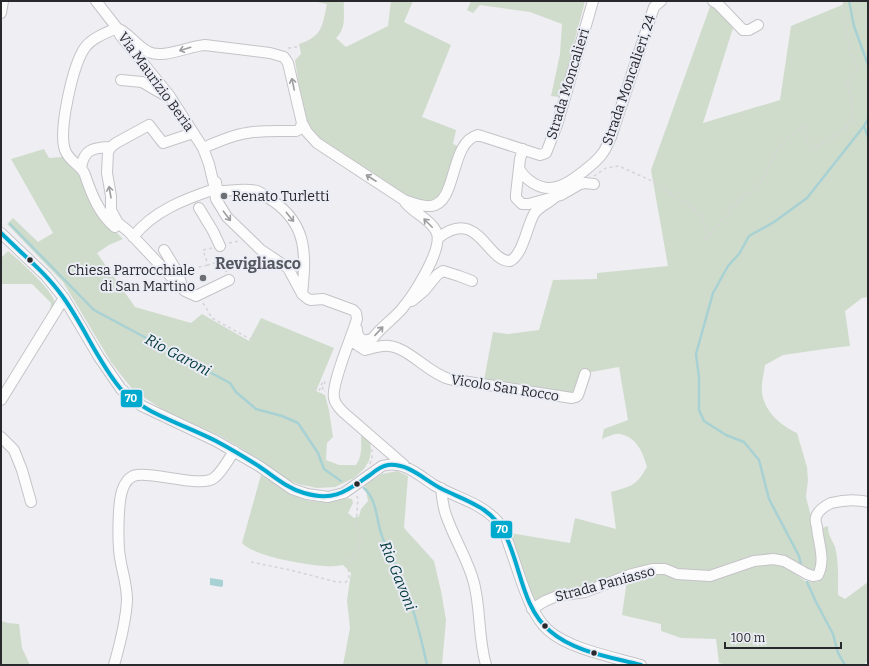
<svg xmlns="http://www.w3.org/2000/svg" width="869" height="666" font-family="Bitter,serif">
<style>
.green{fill:#d0dccb}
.water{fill:#a8d1d3}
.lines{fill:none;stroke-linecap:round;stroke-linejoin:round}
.stream{stroke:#a8d1d3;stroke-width:2.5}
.minor-casing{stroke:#c4c4c8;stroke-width:12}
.path{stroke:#d5d5d7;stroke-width:1.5;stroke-dasharray:3 3;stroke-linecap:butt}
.minor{stroke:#fcfcfd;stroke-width:10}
.bus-1-casing{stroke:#ebedf6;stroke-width:7}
.bus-1{stroke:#00a9ce;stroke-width:4}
.oneway{stroke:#9d9d9f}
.poi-dot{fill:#6d6e72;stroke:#ebedf6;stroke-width:1.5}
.bus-dot{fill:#28292c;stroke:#ebedf6;stroke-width:1.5}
.labels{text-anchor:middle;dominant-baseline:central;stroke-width:4;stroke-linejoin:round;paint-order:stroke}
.street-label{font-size:14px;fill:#28292c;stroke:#ebedf6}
.poi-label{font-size:14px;fill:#28292c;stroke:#ebedf6;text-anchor:start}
.water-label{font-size:15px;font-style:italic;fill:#003839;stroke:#ebedf6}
.quarter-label{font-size:16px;font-weight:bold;fill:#55575f;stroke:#ebedf6}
.line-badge{stroke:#ebedf6;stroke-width:1.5}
.badge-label{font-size:11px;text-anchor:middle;font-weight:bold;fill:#fff}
</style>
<rect width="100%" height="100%" fill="#eeeef3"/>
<path class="green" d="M312,1H344C343,15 347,28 336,38L346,47L388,26L391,1H413L404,22L451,45L422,117L456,130L453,144L460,147L443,194L430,203L413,199L318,138L304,118L295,60L301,54L299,44C323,36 322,26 327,4Z
M471,1H585L560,97L551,96L560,54L562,24L530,12L480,5L473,13L467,10Z
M844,1H868V297L862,298L845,311L850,346L832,348L783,355L765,365C764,373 761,384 762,393C765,412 780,425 797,433L807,467L808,480L806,497L813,524L818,567L812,570L797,566L742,560L706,572L677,569L666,565L583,588L553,594L534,601L510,533L570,543L575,518L616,529L611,492C632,486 636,486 647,467C643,453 637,437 620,434C615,433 607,437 602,439L604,429L628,420L619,367L591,372H582L573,394L484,380L493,332L508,334L539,330L553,280L597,279V273L668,266L651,170L711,4L717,8L733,28L703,123L780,100L791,26L842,5Z
M44,149L49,158L63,157L79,172L100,216L123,239L109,245L97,253L135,307L191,323L202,314L249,341L261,318L334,348L316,391L325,395L329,410L333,437L327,443L326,460L339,465H356C363,454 361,445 361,432L370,439L371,451L369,461L364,469L354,478L335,487L317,488L298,484L288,480L239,447L220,436L165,411L134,391L125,380L111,362L63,282L7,224L13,218L38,242L53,233L11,159Z
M8,251C18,259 55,292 55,304C55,307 52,311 50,315L51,303L32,284H1V258Z
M397,471L408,476L404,528L434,561L441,591L446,620L442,665H343L350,628L347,600L351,573L343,565C337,566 330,567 324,566C305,565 253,556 242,543L261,475C276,484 293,498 311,501C325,503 338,497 352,499L353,503L348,513L354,518L359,516L361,509L368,501L365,485L382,474Z
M828,526C828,536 832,539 835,547C839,562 838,580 838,595L845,599L868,582V660L864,665H727L719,663L716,639L681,638L661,631V624L622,615L627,580C649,573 655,570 677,577L773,561L791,568L796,574L805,581L817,582L823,578L825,561L822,528Z
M1,621L8,623L19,624L22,648L30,665H1Z"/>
<path class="water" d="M210,578L223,580V585L222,587L210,585Z"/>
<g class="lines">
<path class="stream" d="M849,1L854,26L868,65
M868,119L864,126L868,137
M10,224L94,310L230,383L236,392L256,409L282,416L298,423L318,453L324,469L341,481
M364,488C377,500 376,518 381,533C385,547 394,561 400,574C412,601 421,637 427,665
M801,565L799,556L769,499L759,460L744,442L726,435L704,421L699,410V378L696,354L713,293L728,266L739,254L749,236L774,222L807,198L864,126
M807,582L816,602L833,634L838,653L845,665"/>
<g class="minor-casing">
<path id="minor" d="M96,1L117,28L120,35L169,95L203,148L209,164L214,185L216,199L227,217L261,250L288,268L302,294L308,299L311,300L323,299L353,310L356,313L357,319C352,336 331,384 334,398C335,404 339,408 343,412L404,465
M713,1L718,4L743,30H749L758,25
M1,13L3,1
M117,28C129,33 136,45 147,51C161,60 189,46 205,45L270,53L284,57L288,63L302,123L307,132L317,143L404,200C412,203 422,207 431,206C458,203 449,142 478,135L540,155L546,153L557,125L593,1
M121,80L142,82L166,96
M193,133L163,143L149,125L116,143L111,147L108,152L107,173L111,196V210L118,223L128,231L177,283L185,291L196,296L229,280
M203,148C217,142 232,135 247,133C263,130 280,131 296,131L300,129L302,123
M523,149L520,159L516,194V198L522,204H529L561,195L580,184L585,183L594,184
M81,168C84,148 94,148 111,147
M519,168C522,175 527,179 533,183C552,195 569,183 584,171C590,166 597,161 602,154C606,149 608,143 611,137L654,7L661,1
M216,182L217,189L220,191C231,191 246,188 257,191C262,193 268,198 273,201C308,225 306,256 302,294
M199,208L213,231L220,246
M115,227C99,214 91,193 85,175C82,165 69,162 65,150C58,130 73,66 84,49C91,38 106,33 117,28
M1,233L46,276L64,298L99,357L121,389L142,406L216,441L259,466L292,489L307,494L328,497L344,493L382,466C404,460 417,474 434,485C456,498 481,502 499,523C505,531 508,542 511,551C520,575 529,613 548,630C569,649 613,657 641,665
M133,237C153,211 185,199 215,189
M438,238C478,206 487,262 510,261C523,255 527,226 534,214C539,206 550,203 556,196
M164,250L178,273L182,286
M412,301L424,291L437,275L443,271L459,276L472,281
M357,329C357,339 364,343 373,338C381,327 392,320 401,310C412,297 445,248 436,231C429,218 413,213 405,202
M350,340L365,350C373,348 381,345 389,346C409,348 428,373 449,379L572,398L576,397L578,395L585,374
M1,400L64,298
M1,437L14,450L22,470L31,502
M441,488C442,497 443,507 446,515C454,539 468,559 474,583C481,610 478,638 486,665
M532,609L545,601L557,596L585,592L632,574L652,569H665L677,574L710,576L754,561L773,559L784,561L807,574L813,576L818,575C826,559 818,543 817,527C816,524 815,520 816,517C818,510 825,506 831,503C843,500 856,499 868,502
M114,665C120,644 126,621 127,600C127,582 120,566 119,549C118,536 118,504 122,491C124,484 129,476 137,475C155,472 201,488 214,478C222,472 228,460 234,451"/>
</g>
<path class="path" d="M860,1V9L868,30
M288,48C320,45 325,30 332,1
M594,176L606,168L619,166L652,181L694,209L702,219L707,233L706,239
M706,240L712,231L726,216L732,207L744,196L754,191L766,175L771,160L781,146L788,138L803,127L805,128L807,141L810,147C817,149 822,144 827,140C832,137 838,134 843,130C860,118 850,100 847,83L856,71L857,64C847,53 844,16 844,1
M229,243L239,241
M212,248L203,250L208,265L221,261L227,273
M226,269L256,258
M1,270H4L13,262L15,259
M187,270L208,265
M203,303L212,318L250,339H252C256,333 259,324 267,328
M314,388L319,391L323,381L325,382L322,390L325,391
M370,464L372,457V448
M251,562L290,570L337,582H346L349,577L348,564L360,546V533L356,523L358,498L355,495"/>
<use href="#minor" class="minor"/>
<g class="bus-1-casing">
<path id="bus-1" d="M1,233C22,254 46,273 63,297C84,326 97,360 120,388C140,412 188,426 216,441C231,449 246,458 260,467C275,477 287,488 304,493C335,502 346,491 370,475C376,470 381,466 388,465C409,463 424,480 442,489C456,496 471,501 484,510C523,536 513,601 550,631C574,652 611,657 641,665"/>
</g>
<use href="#bus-1" class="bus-1"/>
</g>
<defs><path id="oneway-shaft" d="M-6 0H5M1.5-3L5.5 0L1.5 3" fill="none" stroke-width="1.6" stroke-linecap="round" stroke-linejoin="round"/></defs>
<g class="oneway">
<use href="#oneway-shaft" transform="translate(185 49) rotate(163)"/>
<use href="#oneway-shaft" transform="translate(293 84) rotate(-102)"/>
<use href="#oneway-shaft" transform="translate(371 178) rotate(-147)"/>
<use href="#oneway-shaft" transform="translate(110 192) rotate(-100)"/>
<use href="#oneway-shaft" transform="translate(227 216) rotate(53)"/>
<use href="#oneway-shaft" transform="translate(290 217) rotate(51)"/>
<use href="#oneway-shaft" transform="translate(428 223) rotate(-135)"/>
<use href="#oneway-shaft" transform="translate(379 331) rotate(-47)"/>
</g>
<g class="poi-dot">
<circle cx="224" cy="196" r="4"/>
<circle cx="203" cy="278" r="4"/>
</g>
<g class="bus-dot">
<circle cx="30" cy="260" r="3.5"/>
<circle cx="357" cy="484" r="3.5"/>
<circle cx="545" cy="626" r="3.5"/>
<circle cx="594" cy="653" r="3.5"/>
</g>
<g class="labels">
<g class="street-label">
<text transform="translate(629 80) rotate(-71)">Strada Moncalieri, 24</text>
<text transform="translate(156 82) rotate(54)">Via Maurizio Beria</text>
<text transform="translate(568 84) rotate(-73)">Strada Moncalieri</text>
<text transform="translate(505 388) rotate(9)">Vicolo San Rocco</text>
<text transform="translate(605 584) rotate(-15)">Strada Paniasso</text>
</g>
<g class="poi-label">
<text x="232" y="196">Renato Turletti</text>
<text x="195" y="270" text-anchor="end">Chiesa Parrocchiale<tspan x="195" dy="16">di San Martino</tspan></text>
</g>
<g class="water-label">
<text transform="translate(178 355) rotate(28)">Rio Garoni</text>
<text transform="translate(398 576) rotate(68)">Rio Gavoni</text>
</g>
<g class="quarter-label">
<text x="258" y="263">Revigliasco</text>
</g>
</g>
<g class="line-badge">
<rect x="120" y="389" width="23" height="19" rx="4" fill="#00a9ce"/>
<rect x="490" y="520" width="23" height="19" rx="4" fill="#00a9ce"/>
</g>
<g class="badge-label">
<text x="131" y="402">70</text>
<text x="502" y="533">70</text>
</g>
<rect width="869" height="666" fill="none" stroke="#28292c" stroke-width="4"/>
<path d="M725 642v6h116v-6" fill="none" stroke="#28292c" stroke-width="2"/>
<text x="731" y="642" font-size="12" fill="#28292c" stroke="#ebedf6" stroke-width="3" paint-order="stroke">100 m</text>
</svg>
